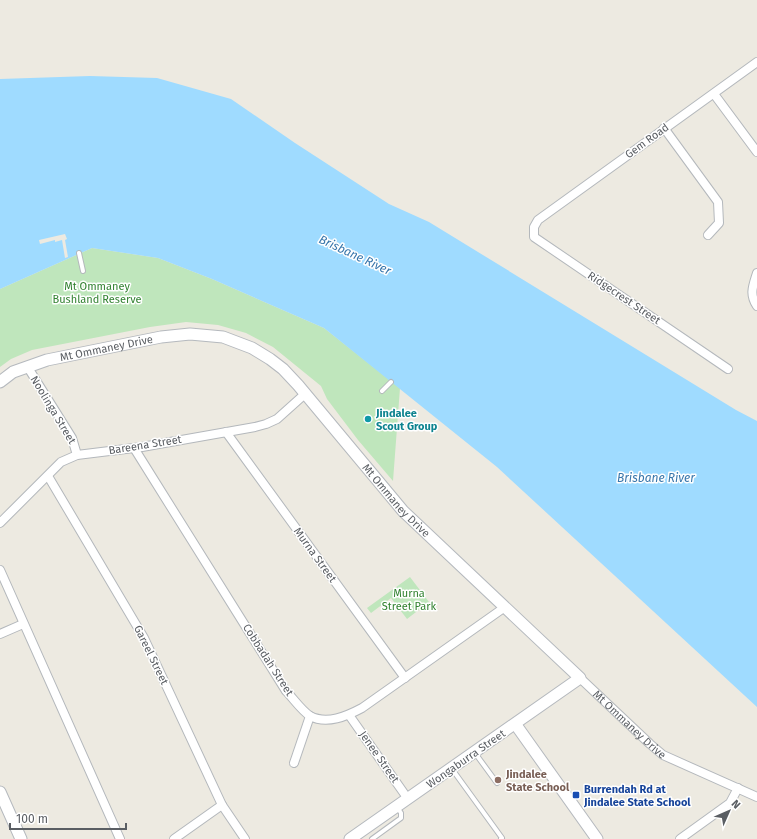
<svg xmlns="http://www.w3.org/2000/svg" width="757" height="839" font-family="'Fira Sans',sans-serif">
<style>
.green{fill:#bfe6bc}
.water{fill:#9fdbff}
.pier{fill:#edeae1}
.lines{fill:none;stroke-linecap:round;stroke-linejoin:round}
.lane-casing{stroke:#b4b8bc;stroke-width:6}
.street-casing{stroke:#b4b8bc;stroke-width:10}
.secondary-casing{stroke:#b5b9be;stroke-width:13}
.lane{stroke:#fff;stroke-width:4}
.street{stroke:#fff;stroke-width:8}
.secondary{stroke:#fff;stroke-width:11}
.culture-dot{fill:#0f9aa8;stroke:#fff;stroke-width:1.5}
.education-dot{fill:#8d6e63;stroke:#fff;stroke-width:1.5}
.transit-dot{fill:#1a4fb4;stroke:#fff;stroke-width:1.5}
.labels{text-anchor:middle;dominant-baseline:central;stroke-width:3;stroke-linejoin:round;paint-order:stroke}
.street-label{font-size:11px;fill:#5a5e63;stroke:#fff}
.park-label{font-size:11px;fill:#328231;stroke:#fff}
.culture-label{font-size:11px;font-weight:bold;fill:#0d838f;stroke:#fff;text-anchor:start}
.education-label{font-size:11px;font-weight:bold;fill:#785e54;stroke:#fff;text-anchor:start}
.transit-label{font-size:11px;font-weight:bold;fill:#164399;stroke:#fff;text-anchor:start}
.water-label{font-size:12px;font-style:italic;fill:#3876ab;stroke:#fff}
</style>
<rect width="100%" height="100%" fill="#edeae1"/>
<path class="green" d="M92,248L158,258L212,279L324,328L400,388L393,481L358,440L327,399L321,386L273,347L246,333L218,325L186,322L150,327L32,350L11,359L0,367V289Z
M410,577L429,602L407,619L391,598L371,613L367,608Z"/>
<path class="water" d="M90,76L157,78L231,99L295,143L389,204L429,222L736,410L757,421V707L497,467L324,328L212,279L158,258L92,248L0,289V79Z"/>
<path class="pier" d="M65,234L67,239L65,240L68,257L65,258L62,240L55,242V240L40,244L39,240Z"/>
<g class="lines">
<g class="lane-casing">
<path id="lane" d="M79,253L83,271
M382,391L391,382
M475,753L497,783
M452,769L502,838L501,839
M372,839L401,818V813L397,807"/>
</g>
<g class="street-casing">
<g id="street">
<path d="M714,94L757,152"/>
<path d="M664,128L718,202L719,223L708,235"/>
<path d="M757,273C753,286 749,294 757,306"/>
<path d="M27,366L72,438L77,455"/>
<path d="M728,369L534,237V227L538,220L757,62"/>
<path d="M226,432L405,678"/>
<path d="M134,448L286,691C293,698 301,710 310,716C327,725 347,716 362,708L505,607"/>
<path d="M48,476L144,638L222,805L245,839"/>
<path d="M0,523L61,462L77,455L142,447L255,427L266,424L277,419L306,393"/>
<path d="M0,570L120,839"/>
<path d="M0,634L23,624"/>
<path id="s1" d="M580,678L650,744L663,755L757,797"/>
<path d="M349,715L408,799"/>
<path d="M294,763L310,716"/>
<path d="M174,839L222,805"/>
<path d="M680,839L730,803L738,788"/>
</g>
</g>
<g class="secondary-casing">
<g id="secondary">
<path id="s2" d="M0,382L13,372L47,360L161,337L190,334L223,337L252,348L270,359L283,369L298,385L403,511L580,678L350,839"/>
<path d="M516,725L597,839"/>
<path d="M0,792L21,839"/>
</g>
</g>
<use href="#lane" class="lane"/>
<use href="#street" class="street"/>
<use href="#secondary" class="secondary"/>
</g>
<circle class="culture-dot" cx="368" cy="419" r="4"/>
<circle class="education-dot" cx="498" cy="780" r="4"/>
<rect class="transit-dot" x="572" y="791" width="8" height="8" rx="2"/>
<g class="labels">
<g class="street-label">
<text transform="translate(647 141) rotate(-36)">Gem Road</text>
<text transform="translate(624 298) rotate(34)">Ridgecrest Street</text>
<text stroke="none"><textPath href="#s2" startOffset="113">Mt Ommaney Drive</textPath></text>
<text transform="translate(53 410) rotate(59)">Noolinga Street</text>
<text transform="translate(145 445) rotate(-9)">Bareena Street</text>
<text stroke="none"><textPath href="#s2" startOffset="473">Mt Ommaney Drive</textPath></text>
<text transform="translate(315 555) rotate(54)">Murna Street</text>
<text transform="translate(151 655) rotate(64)">Gareel Street</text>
<text transform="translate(268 660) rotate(57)">Cobbadah Street</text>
<text stroke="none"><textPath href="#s1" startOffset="68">Mt Ommaney Drive</textPath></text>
<text transform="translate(379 757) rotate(55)">Jenee Street</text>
<text transform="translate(466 759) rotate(-35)">Wongaburra Street</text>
</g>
<g class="park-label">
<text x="97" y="286">Mt Ommaney<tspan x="97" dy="13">Bushland Reserve</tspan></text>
<text x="409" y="593">Murna<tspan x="409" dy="13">Street Park</tspan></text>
</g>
<g class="culture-label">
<text x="376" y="413">Jindalee<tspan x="376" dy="13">Scout Group</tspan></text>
</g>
<g class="education-label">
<text x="506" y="774">Jindalee<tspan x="506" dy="13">State School</tspan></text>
</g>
<g class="transit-label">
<text x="584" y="789">Burrendah Rd at<tspan x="584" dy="13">Jindalee State School</tspan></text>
</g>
<g class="water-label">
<text transform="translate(355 255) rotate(25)">Brisbane River</text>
<text x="656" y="478">Brisbane River</text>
</g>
</g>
<g transform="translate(729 811) rotate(45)" stroke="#ffffff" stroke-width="3" paint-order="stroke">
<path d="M0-3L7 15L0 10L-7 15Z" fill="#5a5e63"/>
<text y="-6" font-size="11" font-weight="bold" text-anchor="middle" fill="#5a5e63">N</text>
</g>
<path d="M10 823v6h116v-6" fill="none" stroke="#5a5e63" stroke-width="2"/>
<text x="16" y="823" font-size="12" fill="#5a5e63" stroke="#ffffff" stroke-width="3" paint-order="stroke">100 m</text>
</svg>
